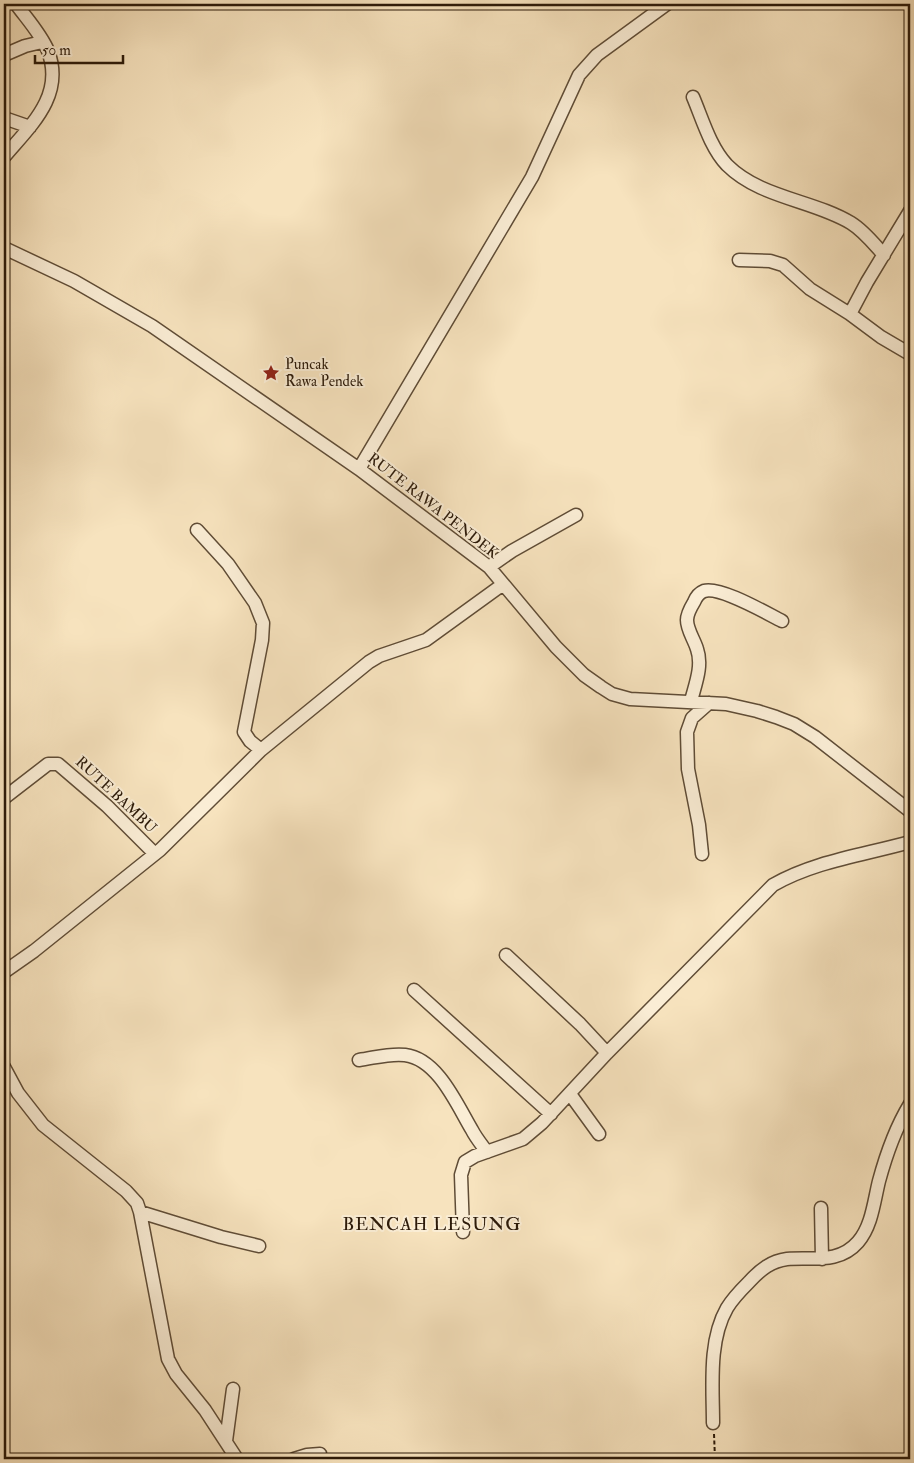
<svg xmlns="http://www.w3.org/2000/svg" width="914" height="1463" font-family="'IM FELL Double Pica',serif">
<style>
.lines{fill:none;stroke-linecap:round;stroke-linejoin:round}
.minor-casing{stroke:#5f4c36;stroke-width:15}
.path{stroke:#2c1a09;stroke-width:2;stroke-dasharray:4 2.5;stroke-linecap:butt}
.minor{stroke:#faedd5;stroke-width:12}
.labels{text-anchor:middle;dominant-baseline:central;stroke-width:4;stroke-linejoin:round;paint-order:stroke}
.poi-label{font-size:15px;fill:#2c1a09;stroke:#faedd5;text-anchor:start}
.street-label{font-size:15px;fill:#2c1a09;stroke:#faedd5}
.quarter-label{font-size:18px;letter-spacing:1px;fill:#2c1a09;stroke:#faedd5}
</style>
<rect width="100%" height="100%" fill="#f7e3be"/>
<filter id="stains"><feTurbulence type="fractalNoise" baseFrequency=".004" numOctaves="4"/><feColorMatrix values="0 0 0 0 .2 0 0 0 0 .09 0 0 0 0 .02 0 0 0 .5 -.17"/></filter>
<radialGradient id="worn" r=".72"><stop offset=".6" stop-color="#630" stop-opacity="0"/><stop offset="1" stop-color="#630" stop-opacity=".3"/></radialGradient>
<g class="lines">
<g class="minor-casing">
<path id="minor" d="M4,55L25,46L42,42
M693,97C702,118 710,147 727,165C760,198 813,200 851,223C864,231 874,244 884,255
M4,118L30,127
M4,157C30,126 65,96 48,51C41,34 27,19 16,4
M4,248L74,281L152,326L359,469L489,567L556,647L584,675L601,687L612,694L630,699L726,704L757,711L776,717L794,724L815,737L910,811
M739,260L770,261L783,265L810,289L850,314L881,337L910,354
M850,314L867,282L910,211
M359,469L532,177L579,75L597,55L667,4
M197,530L228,564L255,603L263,623L262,640L244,732L250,741L261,750
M489,567L512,551L576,515
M691,701C695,685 703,666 697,649C694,639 687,630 687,620C687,614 691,607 694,602C696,597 699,593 704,591C720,586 766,613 782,621
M4,798L48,764H58L107,806L155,854
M702,854L699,825L688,769L687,732L692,718L709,703
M506,955L580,1024L607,1053
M4,972L34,951L160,850L261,750L369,662L379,656L426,640L502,585
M414,990L551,1114
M359,1060C374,1058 390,1053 405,1055C438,1059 457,1105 472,1130C476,1138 482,1145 487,1152
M4,1067L18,1093L43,1125L126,1191L137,1203L140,1212L168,1359L176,1374L205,1410L237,1459
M570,1094L599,1134
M821,1208L822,1259
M140,1212L221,1237L259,1246
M463,1232L461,1175L465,1162L475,1156L523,1139L542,1123L607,1053L773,885C815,861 864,855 910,842
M713,1423C713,1387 708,1341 727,1308C733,1298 741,1290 749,1282C760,1270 771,1261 787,1259C813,1257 839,1264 858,1242C872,1226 874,1201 879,1181C886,1155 896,1127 910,1104
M226,1441L233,1389
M294,1459L307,1455L320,1454"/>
</g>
<path class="path" d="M714,1434L715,1459"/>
<use href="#minor" class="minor"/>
</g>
<defs>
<g id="sight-bare" transform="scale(1.35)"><path d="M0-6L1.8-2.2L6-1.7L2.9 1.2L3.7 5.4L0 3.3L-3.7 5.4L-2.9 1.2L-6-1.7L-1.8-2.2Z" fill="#8f2418" stroke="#faedd5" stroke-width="2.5" paint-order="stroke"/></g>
</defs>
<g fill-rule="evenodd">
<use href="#sight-bare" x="271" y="373"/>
</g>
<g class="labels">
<g class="poi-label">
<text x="285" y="364">Puncak<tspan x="285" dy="17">Rawa Pendek</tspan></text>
</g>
<g class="street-label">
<text transform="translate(433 506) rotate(38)">RUTE RAWA PENDEK</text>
<text transform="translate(116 795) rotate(43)">RUTE BAMBU</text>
</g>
<g class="quarter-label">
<text x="432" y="1224">BENCAH LESUNG</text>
</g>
</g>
<rect width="914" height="1463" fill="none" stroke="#f7e3be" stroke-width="20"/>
<rect x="5" y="5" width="904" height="1453" fill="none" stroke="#2c1a09" stroke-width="2.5"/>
<rect x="10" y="10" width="894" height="1443" fill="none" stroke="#2c1a09"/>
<path d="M35 55v8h88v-8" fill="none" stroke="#2c1a09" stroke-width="2.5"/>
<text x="42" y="55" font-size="15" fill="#2c1a09" stroke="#faedd5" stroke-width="4" paint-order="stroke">50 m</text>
<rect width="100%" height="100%" filter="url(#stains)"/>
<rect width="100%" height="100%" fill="url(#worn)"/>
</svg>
